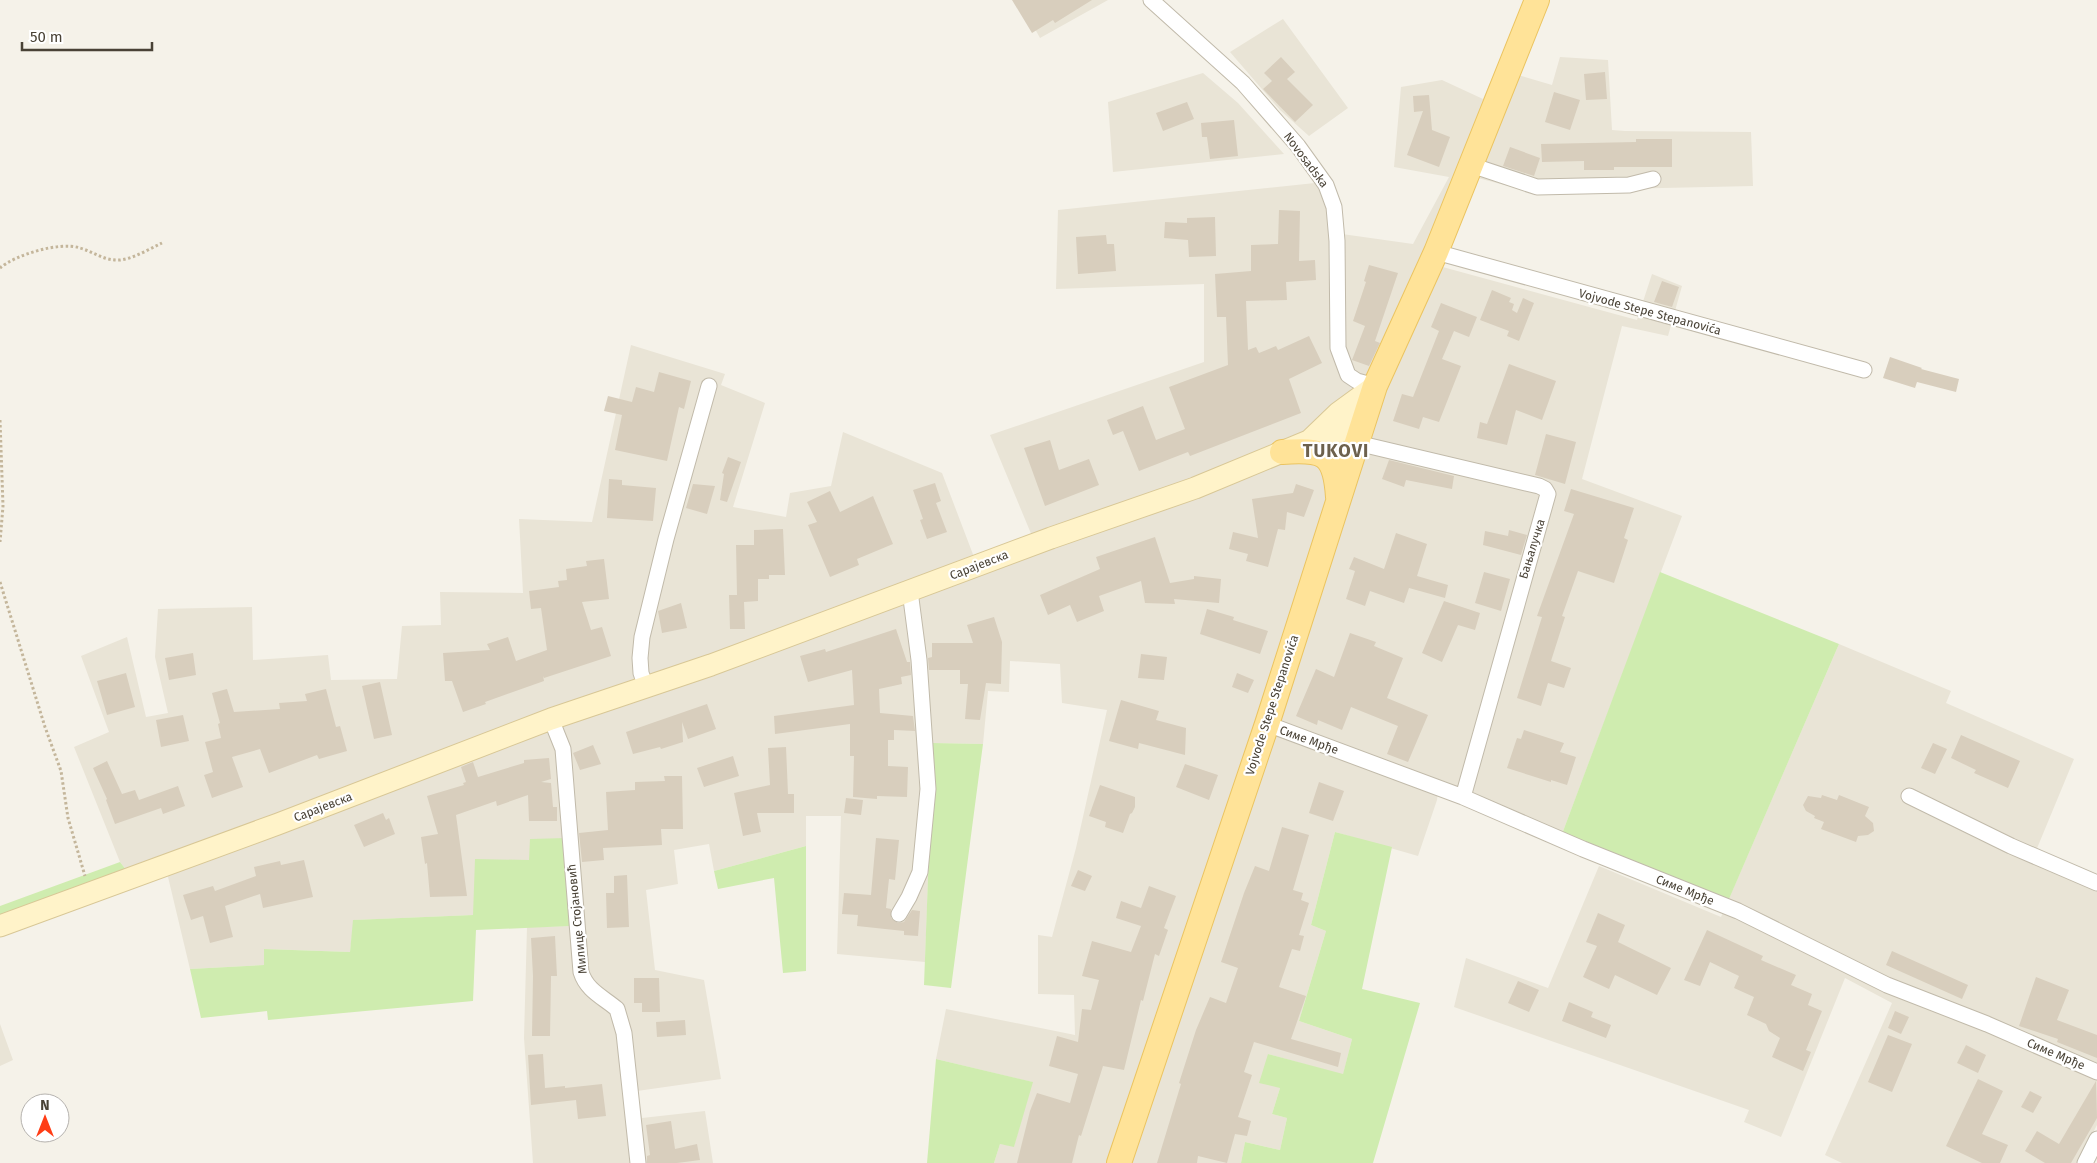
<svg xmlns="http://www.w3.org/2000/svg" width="2097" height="1163" font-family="'Fira Sans',sans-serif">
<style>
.residential{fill:#e9e4d6}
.green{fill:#cfecaf}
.building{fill:#d8cebd}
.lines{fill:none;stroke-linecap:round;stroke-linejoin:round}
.minor-casing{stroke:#c1baaa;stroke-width:17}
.secondary-casing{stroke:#d8c796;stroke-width:23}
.primary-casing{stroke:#ebc461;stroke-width:26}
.path{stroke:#c4b69b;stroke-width:3;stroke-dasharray:2.5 2.5;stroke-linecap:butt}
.minor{stroke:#fff;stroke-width:15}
.secondary{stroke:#fff3c9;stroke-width:21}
.primary{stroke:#ffe398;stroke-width:24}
.labels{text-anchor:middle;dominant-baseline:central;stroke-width:4.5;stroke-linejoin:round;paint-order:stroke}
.street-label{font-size:12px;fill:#494236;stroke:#fff}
.district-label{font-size:18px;font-weight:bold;letter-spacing:1px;fill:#6d614d;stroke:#fff}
</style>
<rect width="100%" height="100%" fill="#f5f2e9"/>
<path class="residential" d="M1019,0H1108L1040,38Z
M1525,0L1518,75L1552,85L1560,57L1608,60L1612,130L1625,131L1751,132L1753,186L1527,191L1478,178L1439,266L1637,320L1652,274L1682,286L1668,336L1622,326L1582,479L1682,516L1562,834L1439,782L1437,800L1418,856L1335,832L1311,925L1326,931L1299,1021L1352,1039L1343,1075L1268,1054L1280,1088L1272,1114L1287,1118L1280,1150L1245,1142L1241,1163H994L1000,1144L1014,1146L1032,1082L936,1059L946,1009L1075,1035L1074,995L1038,994V935L1052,937L1076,848L1107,710L1062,703L1060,664L1010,661L1009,692L988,691L983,744L933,743L925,962L837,954L841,816H806V846L714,871L709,844L674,850L678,884L646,890L655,970L704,980L721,1079L637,1091L642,1118L705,1111L713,1163H533L524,1038L527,927L570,926L529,860L473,915L354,920L350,952L264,949L265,965L190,969L163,856L127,871L120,862L74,747L109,732L81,656L127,637L146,717L168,713L155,657L158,609L252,607L253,660L328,655L331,680L397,679L402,626L441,625L440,592L523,593L519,519L592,522L631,345L725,374L721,385L765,403L733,507L786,517L790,493L831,486L843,432L942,473L974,557L1032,536L990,435L1204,362V284L1056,289L1058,210L1315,183L1334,213L1342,234L1413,244L1449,177L1394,167L1401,87L1442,80L1483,99Z
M1283,19L1348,108L1309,136L1280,110L1230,52Z
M1203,73L1238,103L1284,154L1113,172L1108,102Z
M1839,644L1951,691L1946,703L2074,759L2033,858L2097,885V1125L2077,1163H1842L1825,1155L1892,1003L1845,978L1781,1137L1744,1122L1749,1110L1454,1007L1466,958L1548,988L1599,866L1721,917Z
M0,1024L13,1060L0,1066Z"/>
<path class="green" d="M1660,572L1839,644L1726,906L1562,834Z
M933,743L983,744L951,988L924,985Z
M1335,832L1392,847L1362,989L1420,1003L1373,1163H1241L1245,1142L1280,1150L1287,1118L1272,1114L1280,1088L1259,1083L1268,1054L1343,1074L1352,1039L1299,1021L1326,931L1311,925Z
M566,838L570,926L476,930L473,1001L268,1020L267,1011L201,1018L190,969L264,965V949L350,952L353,920L473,915L475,859L529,860L530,839Z
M806,846V971L783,973L774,878L718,889L714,871Z
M120,862L127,871L0,917V906Z
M936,1059L1033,1082L1014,1147L1000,1144L994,1163H927Z"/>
<path class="building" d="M1012,0H1092L1055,23L1053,20L1032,33Z
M1281,57L1295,72L1287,79L1313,105L1295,122L1263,89L1272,81L1264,73Z
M1605,72L1607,99L1586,100L1584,74Z
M1554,92L1580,100L1570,130L1545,122Z
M1429,95L1432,130L1450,137L1439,167L1407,155L1423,111L1414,112L1413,96Z
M1187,102L1194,119L1163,131L1156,113Z
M1234,120L1238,156L1210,159L1207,137H1202L1201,123Z
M1636,139H1672V167H1614V170H1584V161L1542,162L1541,144L1636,142Z
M1510,147L1540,158L1534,176L1503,166Z
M1279,210L1300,211L1299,261L1315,260L1316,280L1286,282L1287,300L1246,301L1248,350L1256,347L1259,353L1276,346L1278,350L1309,336L1322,363L1289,379L1301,413L1190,456L1188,452L1139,471L1123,431L1113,435L1107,420L1143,406L1156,440L1185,429L1169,387L1228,365L1226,317H1217L1215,274L1251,271V245L1278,244Z
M1215,217L1216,256L1189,257L1188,240L1164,238L1165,222L1187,223V218Z
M1106,235L1107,244H1114L1116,271L1078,274L1076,237Z
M1369,265L1398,273L1375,341L1380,343L1369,366L1352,360L1365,326L1353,321L1366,282L1364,281Z
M1662,281L1679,287L1672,307L1654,302Z
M1492,290L1511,298L1509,302L1514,304L1512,310L1517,313L1523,298L1534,303L1519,341L1507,336L1509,331L1480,320Z
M1441,303L1477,317L1469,337L1454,331L1442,359L1461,366L1439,422L1423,417L1419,429L1393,421L1402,394L1413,397L1439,331L1431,327Z
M1890,357L1922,368L1921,369L1959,379L1956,392L1917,382L1915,388L1883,378Z
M1509,364L1556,381L1542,420L1516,410L1507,445L1477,438L1480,422L1487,424Z
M659,372L691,381L684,409L679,407L667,461L615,450L622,415L604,411L608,396L632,402L636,387L654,392Z
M1546,434L1576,442L1565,484L1535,475Z
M1050,440L1059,470L1089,459L1099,485L1045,506L1024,448Z
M728,457L741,462L727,502L720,500L724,474L722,473Z
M1389,460L1454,476L1452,489L1406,480L1404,487L1382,479Z
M609,479L622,480V485L656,488L653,521L607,518Z
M935,483L941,501L936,503L947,532L927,539L920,520L923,519L913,490Z
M693,484L715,486L707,514L686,508Z
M1296,484L1314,490L1304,517L1287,512L1285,530L1278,529L1268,567L1246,561L1248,554L1229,549L1233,532L1258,538L1252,499L1293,493Z
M1571,489L1634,508L1624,538L1628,540L1614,583L1578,571L1562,616L1565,617L1551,661L1571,668L1564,688L1548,683L1541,706L1517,698L1542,617L1537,616L1574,514L1564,511Z
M830,491L840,512L873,496L893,544L857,559L859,565L830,577L808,525L817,522L807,502Z
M783,529L785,575H769V579H758V601L744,602L745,629H730L729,595H737L736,545H754V530Z
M1509,530L1527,535L1521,555L1483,545L1485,531L1508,536Z
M1396,533L1427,544L1417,576L1448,585L1445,598L1409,588L1404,603L1370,591L1365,606L1346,599L1355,571L1349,569L1354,557L1384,569Z
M1155,537L1170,583L1194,579V576L1221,579L1219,603L1174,599L1175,604L1145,603L1141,581L1099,596L1104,611L1077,622L1070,605L1048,615L1040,595L1100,569L1096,557Z
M604,559L609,599L582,602L591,630L602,627L611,656L544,678L543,676L544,681L485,702L486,704L463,712L452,681H445L443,653L490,650L487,644L508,637L516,661L547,650L541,608L531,609L529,591L559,587L558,581L567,580L566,569L587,566L586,561Z
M1484,572L1510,579L1501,611L1475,603Z
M1444,601L1480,613L1475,630L1458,625L1442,662L1422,653Z
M681,603L687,628L662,633L658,611Z
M1207,609L1234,617L1233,620L1268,631L1260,654L1200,634Z
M994,617L1002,642L1001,684L986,683L980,720L965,719L968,684H960V670H929L928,658L932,657V643H973L967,625Z
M896,629L907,662H910L911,675L901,677L902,684L879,689L880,713L913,716L915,731L894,730V740H888V766L908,767L907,797L877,796V799L853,797L854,756H850V724L775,734L774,716L854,705L852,670L808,682L800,656L825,649L826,652Z
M1350,633L1376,642L1374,646L1403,658L1387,698L1428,715L1408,762L1387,754L1398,726L1351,707L1342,730L1318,720L1317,725L1296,716L1316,669L1334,677Z
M193,653L196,675L169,680L165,658Z
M1141,654L1167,657L1164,680L1138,678Z
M126,673L135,707L107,715L97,681Z
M1237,673L1254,680L1248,693L1232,687Z
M380,682L392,735L374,739L362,686Z
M227,689L234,712L280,709L279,703L307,701L305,694L326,689L336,727L340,726L347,751L319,759L317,755L269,773L260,749L232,757L243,787L212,798L204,775L213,772L205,742L221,738L218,724L220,723L212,693Z
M1121,700L1159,711L1156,720L1186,728L1185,755L1139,743L1138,749L1109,741Z
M707,704L716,729L688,739L682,722L683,742L661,749L660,747L633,754L626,732Z
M183,715L189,741L161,747L156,720Z
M1524,730L1564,743L1560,752L1576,757L1567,785L1551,780V782L1507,768L1517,738L1521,739Z
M1961,735L2020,761L2008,788L1974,773L1976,770L1951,758Z
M1933,743L1947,749L1935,774L1921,768Z
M593,745L601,764L580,770L573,753Z
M786,747L788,794H794V813H757L761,832L743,836L734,793L770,785L768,748Z
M733,756L739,776L704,787L697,768Z
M549,758L551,779L541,782L551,783L553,807H557V821H529L528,795L497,806L496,801L456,815L467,896L430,897L427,863L425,864L421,837L438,834L427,796L464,785L463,783L466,782L461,767L473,762L478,777L524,763V760Z
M107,761L122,794L135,790L139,800L178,786L185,806L163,814L161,808L115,824L106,800L107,799L93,768Z
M1185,764L1218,775L1209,800L1176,787Z
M664,776H682L683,829H661L662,845L603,848L604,860L582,862L579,833L608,830L606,792L635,790V782L665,781Z
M1319,782L1344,791L1333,821L1309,813Z
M1100,785L1135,797V807L1132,813L1130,814L1123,833L1105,827L1106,822L1089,816Z
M1822,795L1837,800L1839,795L1869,807L1865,816L1873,823L1874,831L1868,835L1858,836L1856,842L1821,829L1824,822L1814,818L1815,816L1806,811L1803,805L1808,796L1821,798Z
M846,798L863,800L861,815L844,813Z
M383,813L386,820L389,818L395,834L364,847L354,825Z
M1282,827L1309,835L1293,890L1303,893L1301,900L1309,903L1299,935L1304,936L1300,951L1292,949L1279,987L1306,996L1291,1039L1341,1053L1338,1067L1254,1042L1244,1072L1252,1075L1238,1117L1251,1121L1247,1136L1235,1134L1227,1163L1198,1156L1197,1163H1157L1181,1084L1179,1083L1196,1030L1210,997L1226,1003L1238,968L1221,962L1244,893L1255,866L1269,871Z
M876,838L899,840L895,880L889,879L886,908L891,909V918L898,923L904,922L912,910L920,911L918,936L904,935V931L857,926L858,915L842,914L844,893L871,895Z
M304,860L313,897L263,908L260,894L225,906L233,937L210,943L203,916L191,920L183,895L213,886L215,891L256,876L254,867L280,861L281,865Z
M1078,870L1092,876L1085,891L1071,886Z
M627,875L629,927L607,928L606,893H614V876Z
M1149,886L1176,896L1164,928L1168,930L1159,956L1155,954L1143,1001L1141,1000L1124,1070L1103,1066L1081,1136L1079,1135L1072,1163H1017L1030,1111L1037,1093L1070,1103L1078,1074L1049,1066L1057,1036L1078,1042L1082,1009L1091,1010L1099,980L1082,976L1092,941L1131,952L1141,926L1116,918L1121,901L1141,908Z
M1598,913L1625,925L1618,942L1671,968L1657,995L1615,975L1609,989L1583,977L1597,946L1586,942Z
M1707,930L1763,956L1761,960L1796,975L1791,985L1812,994L1808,1005L1822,1011L1806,1050L1811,1052L1803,1071L1772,1057L1780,1038L1769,1031L1766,1024L1747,1015L1754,997L1734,988L1739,976L1710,962L1700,986L1684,980Z
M555,936L557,976H551L550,1036H532L533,976L531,938Z
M1892,951L1968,985L1962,999L1886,965Z
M2036,977L2069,990L2057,1020L2097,1035V1058L2057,1042L2058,1039L2019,1026Z
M634,978H659L660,1012H642V1003H634Z
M1518,981L1539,990L1529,1012L1508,1003Z
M1569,1002L1593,1012L1591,1017L1611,1025L1606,1038L1562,1021Z
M1895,1011L1909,1017L1901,1034L1888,1028Z
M685,1020L686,1035L657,1037L656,1022Z
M1888,1035L1912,1044L1892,1092L1868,1082Z
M1966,1045L1986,1055L1978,1073L1957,1063Z
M543,1054L545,1088L565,1086V1088L602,1084L606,1116L578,1119L576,1100L531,1105L528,1055Z
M1978,1079L2003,1091L1982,1134L2008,1145L2000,1163H1982L1946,1146Z
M2096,1081L2097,1118L2071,1163H2045L2025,1151L2037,1131L2059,1144Z
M2030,1091L2042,1097L2033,1113L2021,1107Z
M671,1121L675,1149L697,1144L700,1160L677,1163H647V1156L650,1155L646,1125Z"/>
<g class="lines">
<g class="minor-casing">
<path id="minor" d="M1151,0L1243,83L1298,146L1326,185L1334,207L1337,241L1338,348L1348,375L1357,381L1375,386
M1471,165L1537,187L1629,185L1653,179
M1436,252L1864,370
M1357,443L1539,486L1545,489L1548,494L1463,797
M646,687L641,673L640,658L642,637L666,539L709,386
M551,719L563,749L581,972C587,991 603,997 617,1009L624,1033L638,1163
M1267,724L1463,797L1583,849L1738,911L1887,985L1987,1024L2097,1072
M1909,796L2011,846L2097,883
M899,914L909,897L920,872L928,789L919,660L910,591
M2085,1163L2097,1139"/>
</g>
<g class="secondary-casing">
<path id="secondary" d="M1311,439L1338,413L1375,386
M0,926L278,824L551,719L711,665L1051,538L1195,488L1311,440L1337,433L1352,427L1366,417"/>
</g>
<g class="primary-casing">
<path id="primary" d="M1282,452C1323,449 1335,452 1338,497
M1119,1163L1267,724L1375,386L1436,252L1537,0"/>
</g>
<path class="path" d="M0,268C15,255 60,241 80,248C94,252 104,261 120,260C135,258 149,249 162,243
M0,420L3,506L0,542
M0,582L45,727L61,771L68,818L85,876"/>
<use href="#minor" class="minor"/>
<use href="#secondary" class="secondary"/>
<use href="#primary" class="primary"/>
</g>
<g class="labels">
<g class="street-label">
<text transform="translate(1306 160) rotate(53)">Novosadska</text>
<text transform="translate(1650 312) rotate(15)">Vojvode Stepe Stepanovića</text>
<text transform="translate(1532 549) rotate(-73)">Бањалучка</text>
<text transform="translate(979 565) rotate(-21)">Сарајевска</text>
<text transform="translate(1272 705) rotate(-72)">Vojvode Stepe Stepanovića</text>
<text transform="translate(1309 740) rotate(20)">Симе Мрђе</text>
<text transform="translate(323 807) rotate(-21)">Сарајевска</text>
<text transform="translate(1685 890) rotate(22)">Симе Мрђе</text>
<text transform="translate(577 919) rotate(-96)">Милице Стојановић</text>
<text transform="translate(2056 1054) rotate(23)">Симе Мрђе</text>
</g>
<g class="district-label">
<text x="1336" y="451">TUKOVI</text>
</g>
</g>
<g transform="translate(45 1118)"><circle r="24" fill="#ffffff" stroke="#b6b3af"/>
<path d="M0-4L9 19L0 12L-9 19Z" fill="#ff3d16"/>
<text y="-8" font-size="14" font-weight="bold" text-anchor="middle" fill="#494236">N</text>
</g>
<path d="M22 42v8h130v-8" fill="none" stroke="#494236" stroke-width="2.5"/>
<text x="30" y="42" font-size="15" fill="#494236" stroke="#ffffff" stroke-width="4" paint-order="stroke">50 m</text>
</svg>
